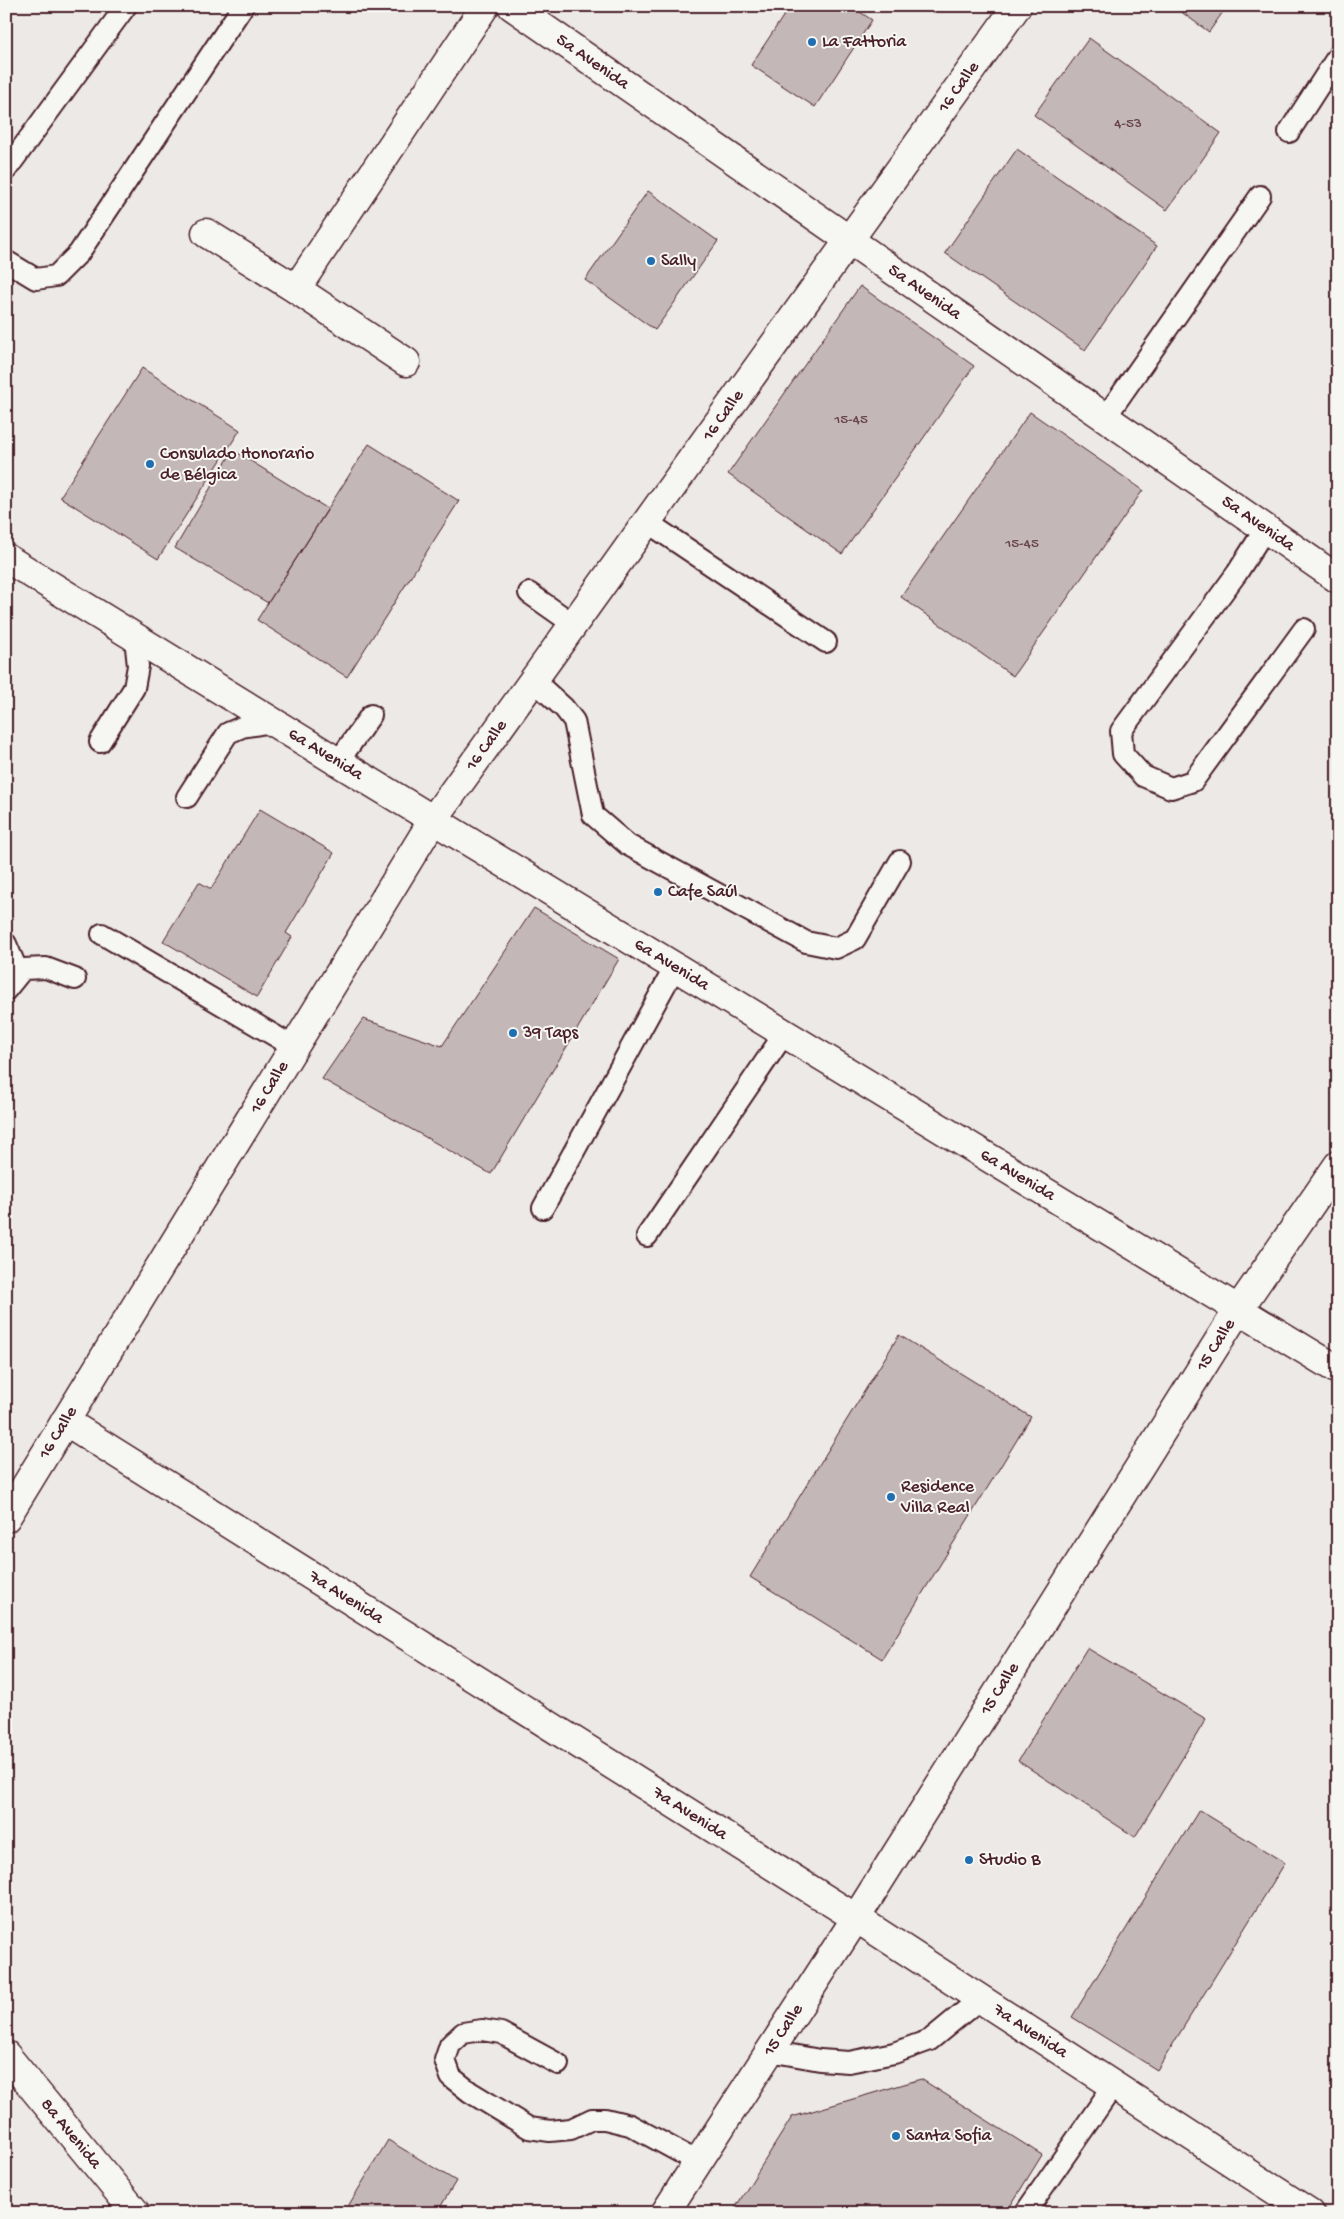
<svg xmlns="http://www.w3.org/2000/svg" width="1344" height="2219" font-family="'Gochi Hand',sans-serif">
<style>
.building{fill:#c4b7b7;stroke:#4a1f2b}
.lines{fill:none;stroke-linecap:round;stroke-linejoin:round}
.service-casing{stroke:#4a1f2b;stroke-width:24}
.minor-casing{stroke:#4a1f2b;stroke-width:31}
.tertiary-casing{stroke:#4a1f2b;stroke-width:31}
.service{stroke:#f6f6f2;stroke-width:20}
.minor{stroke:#f6f6f2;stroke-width:28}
.tertiary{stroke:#f6f6f2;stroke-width:28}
.poi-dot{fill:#1f6fb2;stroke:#f6f6f2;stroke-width:2}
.labels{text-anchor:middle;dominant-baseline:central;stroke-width:4;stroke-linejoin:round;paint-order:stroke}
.number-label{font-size:15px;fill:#68454e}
.poi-label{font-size:18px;fill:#4a1f2b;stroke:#f6f6f2;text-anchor:start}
.street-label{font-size:18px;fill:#4a1f2b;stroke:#f6f6f2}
</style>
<rect width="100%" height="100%" fill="#ece9e6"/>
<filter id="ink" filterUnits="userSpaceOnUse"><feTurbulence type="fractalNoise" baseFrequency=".02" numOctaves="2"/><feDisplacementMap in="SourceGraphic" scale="10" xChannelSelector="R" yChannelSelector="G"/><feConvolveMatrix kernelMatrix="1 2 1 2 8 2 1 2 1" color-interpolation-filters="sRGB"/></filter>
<g filter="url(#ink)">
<path class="building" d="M790,6H851L872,20L815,107L751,65Z
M1173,6H1227L1209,32Z
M1089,38L1221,133L1167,210L1034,115Z
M1017,149L1157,246L1085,350L945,253Z
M648,191L718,241L655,330L585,280Z
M860,286L974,366L842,554L728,474Z
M142,368L240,430L158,559L60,497Z
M1030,412L1143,490L1013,676L901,597Z
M369,444L459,501L347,677L257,620Z
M233,450L328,509L268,603L175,548Z
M260,809L334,853L286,933L292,937L257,997L163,941L199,882L211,889Z
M534,908L619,959L491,1174L322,1079L363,1019L442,1046Z
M899,1335L1031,1417L882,1659L750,1577Z
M1087,1648L1206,1719L1135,1837L1018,1761Z
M1199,1810L1285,1863L1157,2070L1072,2017Z
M921,2079L1042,2155L1006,2213H732L792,2117Z
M388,2140L456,2181L441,2206L453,2213H344Z"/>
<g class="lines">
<g class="service-casing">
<path id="service" d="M1289,132L1338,56
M6,170L126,6
M6,261L36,279L56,276L79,253L243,6
M1105,418L1260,196
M647,522L826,642
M1265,529L1237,573L1121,731L1123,754L1143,776L1171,788L1193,781L1304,629
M529,593L573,624
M533,680L564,708L574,721L593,815L628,845L806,942L836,948L855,939L900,861
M100,742L134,688L138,666L135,638
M338,762L371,715
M187,797L228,733L242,727L272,722
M102,934L294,1047
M6,944L15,965L10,983
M6,990L23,969L46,968L75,979
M543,1208L675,967
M647,1236L784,1034
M769,2051L820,2060L849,2062L894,2053L930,2040L981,1998
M558,2064L501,2033L482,2030L463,2033L450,2045L445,2060L451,2077L470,2092L529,2128L550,2131L571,2129L592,2119H605L630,2125L698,2162
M1025,2213L1114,2085"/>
</g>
<g class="minor-casing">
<g id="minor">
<path id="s1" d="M512,6L1338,579"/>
<path d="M206,233L296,289"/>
<path d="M406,362L296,289L485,6"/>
<path id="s2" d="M65,1421L856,1918L1310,2213"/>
<path id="s3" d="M6,1518L433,820"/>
<path id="s4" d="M6,2055L136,2213"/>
<path id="s5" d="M665,2213L856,1918L1238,1310"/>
</g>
</g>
<g class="tertiary-casing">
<g id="tertiary">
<path id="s6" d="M6,558L338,762L1338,1370"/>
<path id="s7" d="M433,820L1017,6"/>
<path d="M1238,1310L1338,1165"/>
</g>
</g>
<use href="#service" class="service"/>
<use href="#minor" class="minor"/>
<use href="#tertiary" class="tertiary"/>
</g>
</g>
<g class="poi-dot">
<circle cx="812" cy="42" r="5"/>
<circle cx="651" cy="261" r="5"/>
<circle cx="150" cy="464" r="5"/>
<circle cx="658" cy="892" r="5"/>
<circle cx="513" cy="1033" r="5"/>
<circle cx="891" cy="1497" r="5"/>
<circle cx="969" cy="1860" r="5"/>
<circle cx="896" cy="2136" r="5"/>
</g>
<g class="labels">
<g class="number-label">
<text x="1128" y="124">4-53</text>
<text x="851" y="420">15-45</text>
<text x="1022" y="544">15-45</text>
</g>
<g class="poi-label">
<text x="822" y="42">La Fattoria</text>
<text x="661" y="261">Sally</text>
<text x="160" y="454">Consulado Honorario<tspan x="160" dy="21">de Bélgica</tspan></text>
<text x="668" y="892">Cafe Saúl</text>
<text x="523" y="1033">39 Taps</text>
<text x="901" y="1487">Residence<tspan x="901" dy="21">Villa Real</tspan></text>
<text x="979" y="1860">Studio B</text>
<text x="906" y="2136">Santa Sofia</text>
</g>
<g class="street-label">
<text stroke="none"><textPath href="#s1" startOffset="98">5a Avenida</textPath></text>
<text stroke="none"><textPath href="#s7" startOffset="902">16 Calle</textPath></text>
<text stroke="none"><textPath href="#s1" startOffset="502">5a Avenida</textPath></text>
<text stroke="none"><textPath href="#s7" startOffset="498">16 Calle</textPath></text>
<text stroke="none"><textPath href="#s1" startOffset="908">5a Avenida</textPath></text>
<text stroke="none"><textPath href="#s7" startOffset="92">16 Calle</textPath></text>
<text stroke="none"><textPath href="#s6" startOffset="375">6a Avenida</textPath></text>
<text stroke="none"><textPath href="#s6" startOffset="780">6a Avenida</textPath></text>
<text stroke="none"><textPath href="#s3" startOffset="505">16 Calle</textPath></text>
<text stroke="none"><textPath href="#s6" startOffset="1185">6a Avenida</textPath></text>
<text stroke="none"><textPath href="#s5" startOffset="1028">15 Calle</textPath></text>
<text stroke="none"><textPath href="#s3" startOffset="100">16 Calle</textPath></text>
<text stroke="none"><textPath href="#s2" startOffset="332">7a Avenida</textPath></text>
<text stroke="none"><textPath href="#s5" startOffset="622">15 Calle</textPath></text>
<text stroke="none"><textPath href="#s2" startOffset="738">7a Avenida</textPath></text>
<text stroke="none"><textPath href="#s5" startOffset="218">15 Calle</textPath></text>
<text stroke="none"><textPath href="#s2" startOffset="1142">7a Avenida</textPath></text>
<text stroke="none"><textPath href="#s4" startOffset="102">8a Avenida</textPath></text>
</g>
</g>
<rect width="1344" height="2219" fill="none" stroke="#f6f6f2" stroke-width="25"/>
<rect x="12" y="12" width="1319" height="2194" fill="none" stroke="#4a1f2b" stroke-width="2" filter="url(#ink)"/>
</svg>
